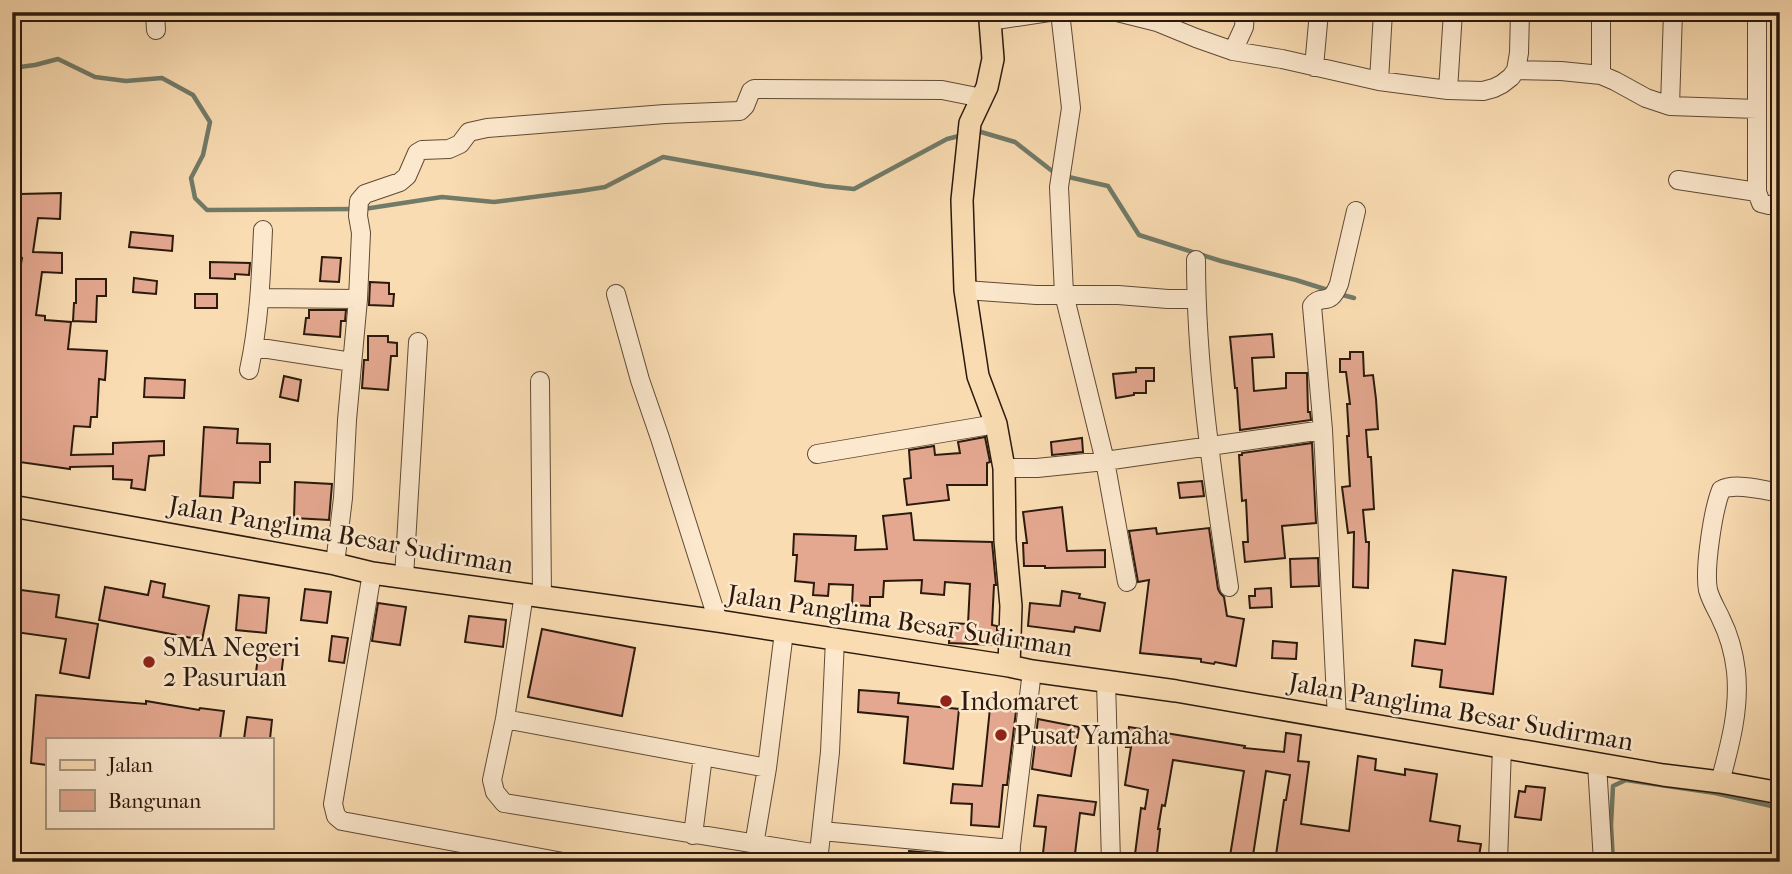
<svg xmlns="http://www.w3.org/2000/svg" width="1792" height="874" font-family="'IM FELL French Canon',serif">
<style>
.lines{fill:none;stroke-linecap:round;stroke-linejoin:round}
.stream{stroke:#717b69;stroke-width:4.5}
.building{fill:#e4a890;stroke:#2b1a0d;stroke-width:2}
.minor-casing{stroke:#5f4a36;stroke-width:20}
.major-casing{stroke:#2b1a0d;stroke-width:24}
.minor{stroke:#fce8cd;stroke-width:18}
.major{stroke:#fadcb2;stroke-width:21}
.poi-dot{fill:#8f2418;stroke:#fce8cd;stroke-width:2.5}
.labels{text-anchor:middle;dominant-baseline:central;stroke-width:5;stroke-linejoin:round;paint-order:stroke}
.street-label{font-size:26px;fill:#2b1a0d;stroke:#fce8cd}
.poi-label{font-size:26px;fill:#2b1a0d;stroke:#fce8cd;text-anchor:start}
</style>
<rect width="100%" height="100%" fill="#fadcb2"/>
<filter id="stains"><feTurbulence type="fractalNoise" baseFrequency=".00286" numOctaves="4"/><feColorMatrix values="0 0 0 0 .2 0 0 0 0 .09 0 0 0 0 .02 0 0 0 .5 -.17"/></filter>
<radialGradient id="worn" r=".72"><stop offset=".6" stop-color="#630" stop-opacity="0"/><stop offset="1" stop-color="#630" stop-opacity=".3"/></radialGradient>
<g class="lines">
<path class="stream" d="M12,68L35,65L58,59L95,77L126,81L162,78L193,95L210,122L203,155L191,178L195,198L207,210L355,209
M975,133L981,132L1015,142L1056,174
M1064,176L1108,186L1139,235L1221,261L1296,280L1331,291
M364,209L442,197L494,202L580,191L605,187L663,157L825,186L854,189L947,139L963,135
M1339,294L1354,298
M1613,862L1611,825L1613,786L1626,780L1715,793L1780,808"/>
</g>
<path class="building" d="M61,193L60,219L38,218L33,252L62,253V273L42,272L36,315L45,316V320L71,322L68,349L107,351L105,380L99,379L97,417H91L90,427L74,426L71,455L113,454V443L164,441V455L149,456L145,490L131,488L132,480L113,479V466L70,467V469L12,461V386L17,356L12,355V315L22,258L12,257L18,215H12V197H20V194Z
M131,232L173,236L172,251L129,247Z
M322,257L341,258L339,282L320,281Z
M210,262L250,263L249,275L235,274V279L210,278Z
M134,278L157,281L156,294L133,292Z
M76,279H106V296H97L96,322L73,321L74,303H76Z
M370,282L389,283V294H394L393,306L369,305Z
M195,294H217V308H195Z
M309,310H346L345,321H341L340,337L304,334L306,318H309Z
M1272,334L1274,357L1252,358L1254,391L1286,388V373H1307L1308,412H1310L1311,420L1240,430L1237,388H1235L1230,337Z
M368,336H388V342L397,343V356H391L388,390L362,388L364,360H368Z
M1350,352H1363L1364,376L1373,375L1376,399L1378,429L1366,430L1368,457H1371L1374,509L1363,510L1366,542H1369L1368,588L1353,587L1354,532L1348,533L1342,487L1350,486L1347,436H1349L1347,404H1350L1346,372H1340V359H1350Z
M1136,368H1154V381H1146V393H1134V395L1116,398L1113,374L1136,372Z
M284,376L301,380L298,401L280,397Z
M145,378L185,380L184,398L144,397Z
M204,427L238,429L237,443L270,444V462H260V483L234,482L233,498L200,496Z
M985,437L990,462L987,463V485H947L949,500L907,505L904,479L911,478L909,450L934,446L935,455L960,453L958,442Z
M1082,438L1083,452L1052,455L1051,442Z
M1312,443L1316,523L1282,526L1285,558L1245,562L1243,542H1248L1246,500L1242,501L1239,455H1242V453Z
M1202,481L1204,496L1180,498L1178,483Z
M295,482L332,484L329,520L294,518Z
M1062,507L1067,551L1105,550V567L1045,568V566H1024L1023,543H1027L1023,512Z
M911,513L914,540L992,542L996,585H994L992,625L997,626V645L949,643L950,623L968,624L970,584L945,582L944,595L921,593L922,580L884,581L883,597H870V606L852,605L853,585L829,584L828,596L813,595L814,583L795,581L797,555H793L794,534L856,536L855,550L887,549L883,516Z
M1156,528L1157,534L1209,528L1218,589L1220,593L1224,597L1227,616L1244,619L1236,666L1215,662L1214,664L1201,662V659L1140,653L1149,580L1138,582L1129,531Z
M1318,558L1319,586L1291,587L1290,559Z
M1453,570L1506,577L1493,694L1440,687L1442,670L1412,666L1415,640L1445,644Z
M151,581L165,584L163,597L209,606L202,640L99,620L105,587L148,595Z
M1271,588L1272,607L1250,608L1249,596H1255V589Z
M305,589L331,592L327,623L301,620Z
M21,590L59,595L56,617L98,624L89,678L60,673L66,639L15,632Z
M1062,591L1080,594L1079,598L1105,603L1100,631L1075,627L1074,632L1028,626L1030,603L1060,606Z
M239,595L269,598L266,633L236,630Z
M378,603L406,607L400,645L372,641Z
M469,616L506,620L503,647L465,642Z
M542,629L635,648L622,716L528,697Z
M332,636L348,638L344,663L329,661Z
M1273,641L1297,643L1296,659L1272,658Z
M259,649L284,652L280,684L255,680Z
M859,690L899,693L898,703L959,709L953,769L904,763L908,717L858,712Z
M36,695L146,704V701L199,710L200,708L224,711L220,739H47V765L31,763Z
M990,708L1016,711L1007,785H1003L999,827L971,825L972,804L951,803L953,784L982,786Z
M247,717L272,720L270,739H244Z
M1038,719L1079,727L1071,776L1032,769Z
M1129,727L1245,746L1244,748L1284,752L1286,733L1301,735L1298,761L1309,762L1301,824L1349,831L1358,756L1376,759L1375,770L1405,775V769L1437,774L1430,821L1460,826L1458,841L1481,844L1479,856L1469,855L1468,862H1341V860L1296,854L1295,862H1275L1284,800H1286L1290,775L1266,771L1252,862H1229L1244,771L1173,760L1165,806L1162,805L1158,829H1160L1156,862H1134L1141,808L1145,809L1148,790L1125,785L1131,747H1126Z
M1526,786L1545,788L1541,820L1515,817L1519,791L1525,792Z
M1038,795L1096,802L1094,815L1080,813L1074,862H1042L1046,827L1034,826Z
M909,851L998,859V862H908Z"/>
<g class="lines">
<g class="minor-casing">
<path id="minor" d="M155,12L156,30
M1060,12L1071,108L1059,187L1064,294L1105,461L1127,582
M1117,12L1157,22L1196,38L1233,51L1282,59L1379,81L1448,90L1483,91L1494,88L1502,84L1511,77L1516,70L1519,53L1520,12
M1601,12V75L1615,81L1646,98L1670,106L1757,109
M1757,12V192L1761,203L1769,205L1780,204
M990,21L1049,12
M1233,51L1244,27L1245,12
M1314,67L1319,12
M1516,70L1561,71L1601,75
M1379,81L1383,12
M1448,90L1453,12
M1670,106L1673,12
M1678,180L1757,192
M1196,260C1196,369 1213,479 1229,587
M965,290L1036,295H1118L1168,299H1196
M616,294L640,380L660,438L718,621
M260,298L358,299
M254,347L352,362
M249,370C259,324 261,278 263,230
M540,381L542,597
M817,454L996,424
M1004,468H1037L1105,461L1323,430
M335,564L343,498L347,420L358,299L361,233L358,216L359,201L365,194L400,182L407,176L417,153L422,150L449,149L460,144L469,132L487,128L665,114L740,111L745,106L751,91L754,89L942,90L982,98
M372,573L333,804L336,816L342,821L563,862
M404,577L418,342
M524,594L505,719L492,780L495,792L504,803L819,854
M1106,681L1111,862
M505,719L767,768
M1337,719L1323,430L1312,306C1322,292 1329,309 1339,284L1356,211
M1597,764L1603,862
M1720,782C1730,745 1740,709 1736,671C1734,654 1729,635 1721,619C1717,610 1711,601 1708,590C1704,569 1713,510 1721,490C1734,482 1764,490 1780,493
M822,831L1011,849
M693,835L703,756
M754,845L767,768L784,632
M818,862L830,752L835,639
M1009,862L1032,671
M1498,862L1502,747"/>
</g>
<g class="major-casing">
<path id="major" d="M991,12L990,21L993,59L987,87L970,123L962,200L965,290L978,376L996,424L1004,468L1005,540L1011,606L1009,666
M12,506L335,564L372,573L718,621L1009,666L1032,671L1176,691L1663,775L1720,782L1780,793"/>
</g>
<use href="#minor" class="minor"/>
<use href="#major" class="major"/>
</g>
<g class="poi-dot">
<circle cx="149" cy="662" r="7"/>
<circle cx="946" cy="701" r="7"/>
<circle cx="1001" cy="735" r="7"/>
</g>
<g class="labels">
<g class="street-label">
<text transform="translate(341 535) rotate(10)">Jalan Panglima Besar Sudirman</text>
<text transform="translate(900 621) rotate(9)">Jalan Panglima Besar Sudirman</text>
<text transform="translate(1461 712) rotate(10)">Jalan Panglima Besar Sudirman</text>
</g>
<g class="poi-label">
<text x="163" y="647">SMA Negeri<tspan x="163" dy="30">2 Pasuruan</tspan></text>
<text x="960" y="701">Indomaret</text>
<text x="1015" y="735">Pusat Yamaha</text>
</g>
</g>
<rect width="1792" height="874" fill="none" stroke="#fadcb2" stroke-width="42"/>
<rect x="14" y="14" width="1764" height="846" fill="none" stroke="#2b1a0d" stroke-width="3.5"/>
<rect x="21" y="21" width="1750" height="832" fill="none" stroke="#2b1a0d" stroke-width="2"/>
<rect x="46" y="738" width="228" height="91" fill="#fce8cd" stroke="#a89680" stroke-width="2"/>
<rect x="60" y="760" width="35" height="10" fill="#fadcb2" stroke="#a89680" stroke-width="2"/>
<text x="108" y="772" font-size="21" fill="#2b1a0d">Jalan</text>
<rect x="60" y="790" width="35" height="21" fill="#e4a890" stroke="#a89680" stroke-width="2"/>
<text x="108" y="808" font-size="21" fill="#2b1a0d">Bangunan</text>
<rect width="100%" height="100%" filter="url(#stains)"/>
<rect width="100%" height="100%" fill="url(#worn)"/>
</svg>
